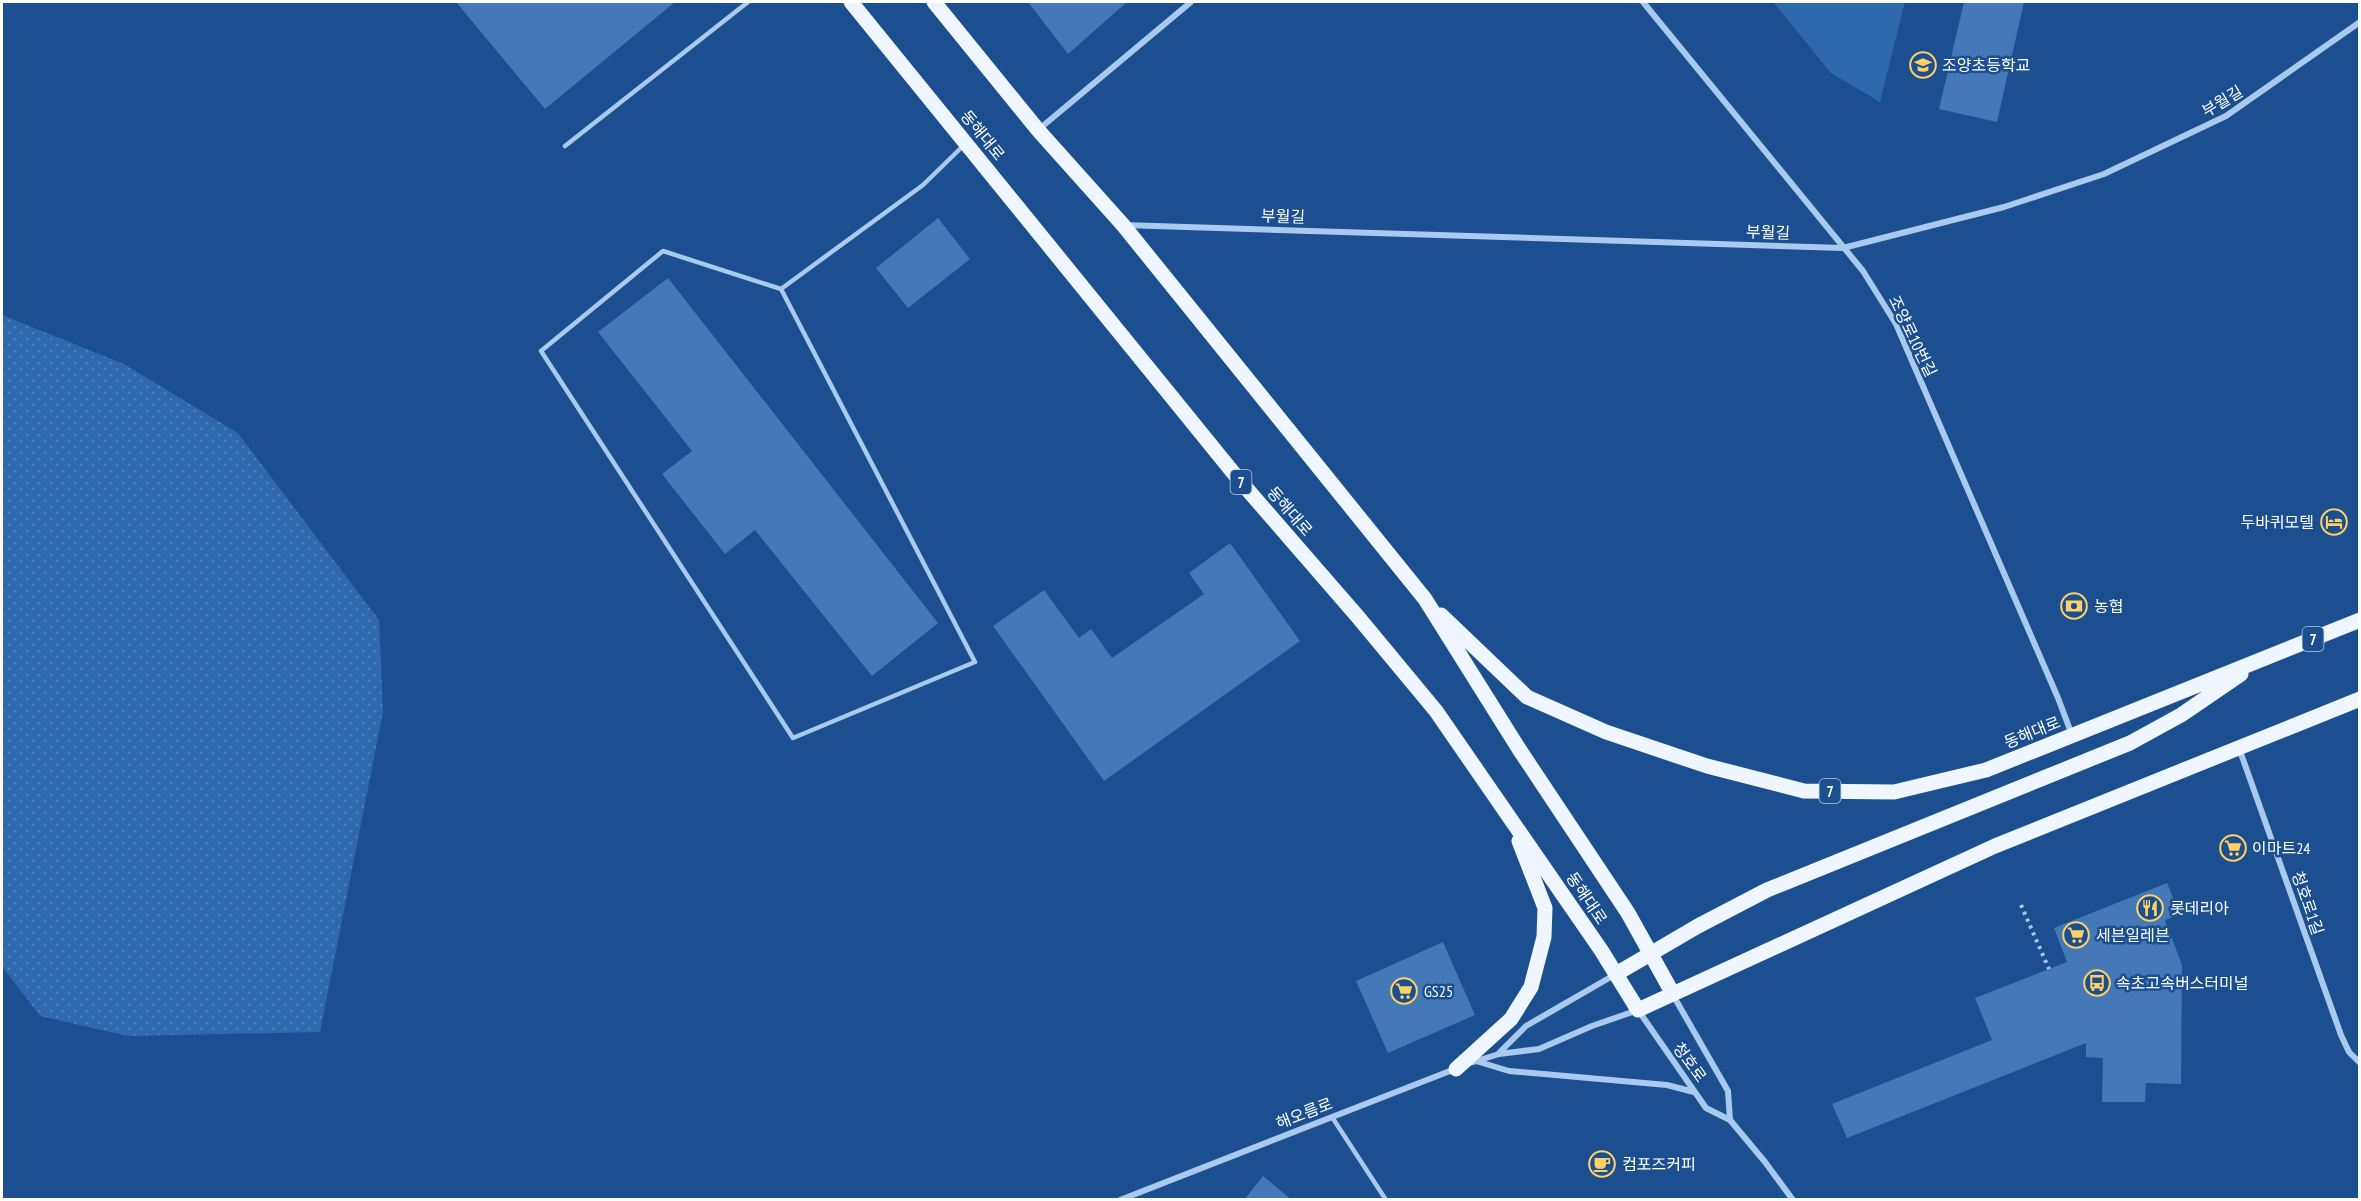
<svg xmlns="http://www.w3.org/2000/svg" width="2361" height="1201" font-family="'PT Sans Narrow','Noto Sans KR',sans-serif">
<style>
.grass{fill:#2e69ad}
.park{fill:url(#park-dots)}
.building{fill:#4478b7}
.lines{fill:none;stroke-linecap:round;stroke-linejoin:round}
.path{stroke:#a9c9ee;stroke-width:4;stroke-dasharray:3 4.5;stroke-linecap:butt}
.service{stroke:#a9c9ee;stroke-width:4.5}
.minor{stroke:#a9c9ee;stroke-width:6}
.primary{stroke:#f0f6ff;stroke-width:15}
.labels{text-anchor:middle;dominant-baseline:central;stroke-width:5;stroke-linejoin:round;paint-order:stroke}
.shield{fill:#1b4f8f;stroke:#bbcadd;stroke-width:1.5}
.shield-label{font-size:15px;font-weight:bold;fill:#fff}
.poi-label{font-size:16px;fill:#fff;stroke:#1b4f8f;text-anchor:start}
.street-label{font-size:16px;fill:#fff;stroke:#1b4f8f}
</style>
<defs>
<pattern id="park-dots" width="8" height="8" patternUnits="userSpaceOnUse" patternTransform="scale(1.5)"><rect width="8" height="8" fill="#2e69ad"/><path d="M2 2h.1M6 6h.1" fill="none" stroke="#4d80b9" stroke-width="1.8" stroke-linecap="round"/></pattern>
</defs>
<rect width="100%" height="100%" fill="#1b4f8f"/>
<path class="grass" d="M1773,2H1905L1880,102L1831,73Z"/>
<path class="park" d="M2,315L124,364L238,433L379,620L383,712L320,1032L128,1036L40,1016L2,966Z"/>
<path class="building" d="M456,2H675L545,109Z
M1028,2H1127L1068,54Z
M1964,2H2024L1997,122L1939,109Z
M938,218L970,259L908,308L876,268Z
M668,278L938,623L872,676L755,530L725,554L662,474L692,451L598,332Z
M1230,543L1300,641L1104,781L993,626L1044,590L1079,638L1091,629L1112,658L1204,594L1189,573Z
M2167,883L2180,915L2165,920L2182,965L2181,1084L2146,1083L2145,1102H2102L2103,1058L2086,1057V1043L1847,1138L1832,1104L1992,1040L1975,998L2067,962L2054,928Z
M1443,942L1475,1015L1388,1053L1356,981Z
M1263,1176L1292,1200H1244Z"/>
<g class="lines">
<path class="path" d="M2021,905L2049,969"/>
<path class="service" d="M565,146L748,2
M781,289L975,662L793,738L541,351L663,251L781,289L923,185L964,145
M1332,1117L1386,1200"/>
<path class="minor" d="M1643,2L1863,271L1896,324L2058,698L2072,735
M1038,130L1191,2
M1124,225L1843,248L2004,207L2104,174L2226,116L2360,22
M2239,748L2341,1035L2349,1052L2360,1063
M1673,995L1728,1091L1730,1120
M1499,1053L1526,1026L1616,974
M1476,1061L1509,1071L1667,1085L1694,1092
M1470,1063L1499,1054L1539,1049L1592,1026L1638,1010L1706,1108L1730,1120L1765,1162L1793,1200
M1120,1200L1455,1069"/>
<path class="primary" d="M851,2L1240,481L1358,617L1436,711L1601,950L1638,1010L1995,846L2360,699
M934,2L1038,130L1123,225L1425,599L1519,749L1628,913L1673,994
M1441,615L1527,697L1606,732L1707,766L1804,791L1894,792L1986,770L2360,620
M1616,974L1698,926L1767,890L2130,743L2181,715L2241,674
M1456,1069L1511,1019L1531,987L1544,937L1545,908L1519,841"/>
</g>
<defs>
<g id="school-ring" transform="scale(1.35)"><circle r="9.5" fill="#1b4f8f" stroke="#ffd166" stroke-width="1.5"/><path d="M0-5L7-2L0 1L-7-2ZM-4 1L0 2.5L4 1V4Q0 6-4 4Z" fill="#ffd166"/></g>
<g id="hotel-ring" transform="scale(1.35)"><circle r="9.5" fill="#1b4f8f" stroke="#ffd166" stroke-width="1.5"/><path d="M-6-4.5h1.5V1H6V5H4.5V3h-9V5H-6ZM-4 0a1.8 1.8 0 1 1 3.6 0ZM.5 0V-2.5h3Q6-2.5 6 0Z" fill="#ffd166"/></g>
<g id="bank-ring" transform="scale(1.35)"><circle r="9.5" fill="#1b4f8f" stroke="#ffd166" stroke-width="1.5"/><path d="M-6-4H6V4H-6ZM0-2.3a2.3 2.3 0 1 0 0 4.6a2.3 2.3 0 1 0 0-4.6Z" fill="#ffd166"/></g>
<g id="supermarket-ring" transform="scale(1.35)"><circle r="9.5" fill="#1b4f8f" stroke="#ffd166" stroke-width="1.5"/><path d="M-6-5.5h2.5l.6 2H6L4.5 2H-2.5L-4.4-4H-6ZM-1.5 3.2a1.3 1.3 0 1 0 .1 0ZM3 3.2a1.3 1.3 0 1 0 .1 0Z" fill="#ffd166"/></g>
<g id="restaurant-ring" transform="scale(1.35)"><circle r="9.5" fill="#1b4f8f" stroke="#ffd166" stroke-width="1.5"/><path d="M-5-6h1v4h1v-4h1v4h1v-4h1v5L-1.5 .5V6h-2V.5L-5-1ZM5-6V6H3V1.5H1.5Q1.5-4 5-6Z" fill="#ffd166"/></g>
<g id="bus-ring" transform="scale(1.35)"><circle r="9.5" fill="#1b4f8f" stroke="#ffd166" stroke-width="1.5"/><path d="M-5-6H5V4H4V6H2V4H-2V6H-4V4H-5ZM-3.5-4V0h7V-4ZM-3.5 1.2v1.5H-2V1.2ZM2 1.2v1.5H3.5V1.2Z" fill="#ffd166"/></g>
<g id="cafe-ring" transform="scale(1.35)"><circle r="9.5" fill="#1b4f8f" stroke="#ffd166" stroke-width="1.5"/><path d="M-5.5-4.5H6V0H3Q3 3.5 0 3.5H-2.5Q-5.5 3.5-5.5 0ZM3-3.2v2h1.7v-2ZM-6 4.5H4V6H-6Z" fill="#ffd166"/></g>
</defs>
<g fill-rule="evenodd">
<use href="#school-ring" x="1923" y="65"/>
<use href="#hotel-ring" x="2334" y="522"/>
<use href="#bank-ring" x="2074" y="606"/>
<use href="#supermarket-ring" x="2233" y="848"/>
<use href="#restaurant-ring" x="2150" y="908"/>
<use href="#supermarket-ring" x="2076" y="935"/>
<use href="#bus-ring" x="2097" y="983"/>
<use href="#supermarket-ring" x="1404" y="991"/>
<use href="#cafe-ring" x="1602" y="1164"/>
</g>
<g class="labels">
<g class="shield">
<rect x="1230.5" y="470" width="21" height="24" rx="4.5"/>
<rect x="2302.5" y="627" width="21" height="24" rx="4.5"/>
<rect x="1819.5" y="779" width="21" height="24" rx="4.5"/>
</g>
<g class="shield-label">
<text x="1241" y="482">7</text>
<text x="2313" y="639">7</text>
<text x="1830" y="791">7</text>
</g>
<g class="poi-label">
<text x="1942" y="65">조양초등학교</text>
<text x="2314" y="522" text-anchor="end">두바퀴모텔</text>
<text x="2094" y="606">농협</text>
<text x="2252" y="848">이마트24</text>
<text x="2170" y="908">롯데리아</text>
<text x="2096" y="935">세븐일레븐</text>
<text x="2116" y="983">속초고속버스터미널</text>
<text x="1424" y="991">GS25</text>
<text x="1622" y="1164">컴포즈커피</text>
</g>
<g class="street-label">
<text transform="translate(2222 101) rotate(-31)">부월길</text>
<text transform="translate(983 135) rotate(51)">동해대로</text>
<text transform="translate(1283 216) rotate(2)">부월길</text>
<text transform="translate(1768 232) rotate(2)">부월길</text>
<text transform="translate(1913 336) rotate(64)">조양로10번길</text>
<text transform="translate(1290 511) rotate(49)">동해대로</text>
<text transform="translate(2032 732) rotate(-22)">동해대로</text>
<text transform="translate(1587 898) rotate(56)">동해대로</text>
<text transform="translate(2308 903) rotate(71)">청호로1길</text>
<text transform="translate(1690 1062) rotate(54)">청호로</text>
<text transform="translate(1304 1113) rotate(-21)">해오름로</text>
</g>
</g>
<rect width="2361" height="1201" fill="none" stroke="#ffffff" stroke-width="6"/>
</svg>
